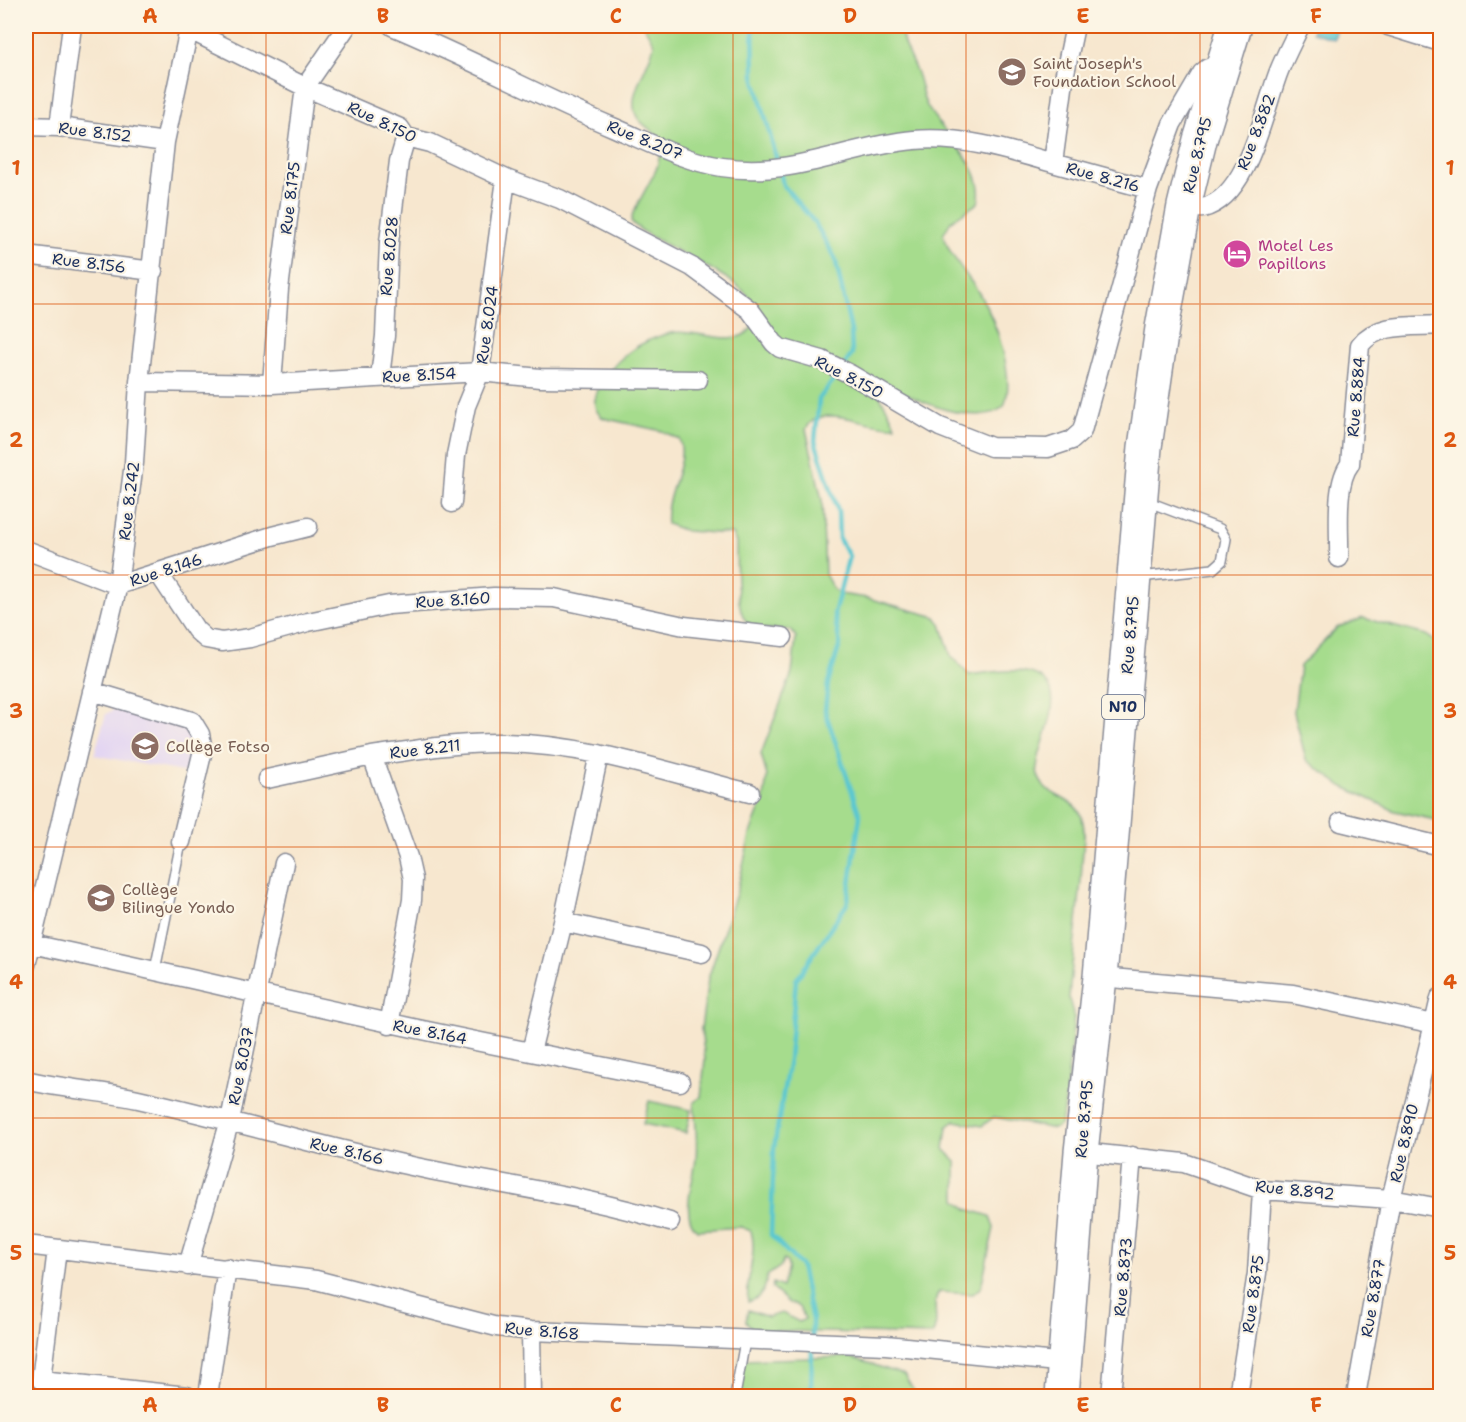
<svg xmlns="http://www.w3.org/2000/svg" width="1466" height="1422" font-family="'Shantell Sans',sans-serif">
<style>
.built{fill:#e2d4f3}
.green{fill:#a6dc8d;stroke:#608676;stroke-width:1.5}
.water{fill:#5ac7d0;stroke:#3a7b97;stroke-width:1.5}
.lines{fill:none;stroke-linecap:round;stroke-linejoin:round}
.stream{stroke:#5ac7d0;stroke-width:4.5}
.lane-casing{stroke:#898b96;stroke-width:12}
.street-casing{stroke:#898b96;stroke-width:21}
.highway-casing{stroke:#898b96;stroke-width:36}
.lane{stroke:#fff;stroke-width:9}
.street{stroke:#fff;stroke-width:18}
.highway{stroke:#fff;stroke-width:33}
.grid{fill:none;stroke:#de5710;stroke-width:1.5;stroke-opacity:0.55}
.labels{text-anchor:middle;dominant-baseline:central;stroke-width:4.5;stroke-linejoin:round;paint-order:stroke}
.shield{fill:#fcf5e5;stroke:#5e6a86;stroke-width:1.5}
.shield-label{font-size:15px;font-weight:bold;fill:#1b2f5e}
.education-label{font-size:16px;fill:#785e54;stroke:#fcf5e5;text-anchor:start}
.street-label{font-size:16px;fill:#1b2f5e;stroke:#fcf5e5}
.hotel-label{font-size:16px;fill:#b23c85;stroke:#fcf5e5;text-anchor:start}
.neatline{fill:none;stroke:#de5710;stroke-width:2}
.grid-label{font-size:20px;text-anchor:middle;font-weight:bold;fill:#de5710}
</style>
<rect width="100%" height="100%" fill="#fcf5e5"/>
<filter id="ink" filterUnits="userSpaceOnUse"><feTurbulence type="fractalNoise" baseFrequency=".0167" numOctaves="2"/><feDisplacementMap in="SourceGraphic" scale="12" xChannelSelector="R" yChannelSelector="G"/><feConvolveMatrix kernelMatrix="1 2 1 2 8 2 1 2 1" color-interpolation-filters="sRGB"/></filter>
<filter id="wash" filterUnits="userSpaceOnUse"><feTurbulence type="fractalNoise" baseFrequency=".008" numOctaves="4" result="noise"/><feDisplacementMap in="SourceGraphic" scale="24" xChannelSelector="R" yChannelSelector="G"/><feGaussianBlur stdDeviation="1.35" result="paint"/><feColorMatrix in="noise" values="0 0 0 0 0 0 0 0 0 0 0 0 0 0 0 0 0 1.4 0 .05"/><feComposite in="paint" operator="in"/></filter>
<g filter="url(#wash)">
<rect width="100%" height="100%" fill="#f7e7cf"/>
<path class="built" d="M120,706L181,721L196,737L188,773L94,755L106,714Z"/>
<path class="green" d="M644,26H902C900,42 909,54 915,69C921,80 921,93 926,104C940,133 988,166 978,203L951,221L943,235C950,257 968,275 980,295C996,321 1016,377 1004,406C979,431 904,396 879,379L875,384C878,399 891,410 895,426C870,429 821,400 806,429L822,500L825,574L833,589L840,594L867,598L936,617L941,624L951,656L969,675C999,671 1059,659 1052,709C1051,719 1047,730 1044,740C1041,750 1035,764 1038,775C1044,798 1076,796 1082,818C1086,832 1083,848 1082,863C1080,909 1072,954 1069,999L1074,1017L1064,1111L1060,1125L1054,1129L994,1117L982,1126L955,1121L947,1127L944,1149L956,1161V1200L967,1209L990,1216L994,1228L981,1287L973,1294L939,1292C930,1305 941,1322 932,1335L753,1330L746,1321L748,1310L768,1317L782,1313L799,1322L805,1319L799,1307L789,1303L772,1288L773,1283L782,1287L788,1267L787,1262L783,1260L781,1266L767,1276C766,1288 761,1299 748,1302C745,1278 758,1254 751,1231L741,1227L697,1230C679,1214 695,1178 696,1158C698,1140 695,1120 694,1102L701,1097L705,1059L701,1029L708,979L737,891L751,831L764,798L767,776L761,754L792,673L796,637L791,630C779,629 759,631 749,624C734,614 737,560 736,542L732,534L686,531L667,524C663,497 689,461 679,439L662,431L603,418C593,410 593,401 598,390C612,361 638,340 671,333C697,327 746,356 756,318C766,281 648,245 631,221L633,213L656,170L663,144C657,131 644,128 637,117C625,96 650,66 654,44Z
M1363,618L1426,635L1440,645V821L1395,811L1342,786L1306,760L1294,712L1300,666L1338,627Z
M649,1101L691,1110L686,1133L643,1124Z
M850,1357L904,1375L917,1396H735L740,1360Z"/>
<path class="water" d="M1314,26H1338L1334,39L1312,32Z"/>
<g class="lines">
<path class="stream" d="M753,26L754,76L778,164
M780,172L783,185L815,223L835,258L851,331L852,354L844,366
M812,1339V1320L801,1266L771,1235L774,1148L789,1059L796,980L847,904L860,816L825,711L828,683L840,644L834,614L849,556L839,539L838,511L815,441L819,399L839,373
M811,1396L812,1347"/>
</g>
</g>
<g filter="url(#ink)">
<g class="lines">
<g class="lane-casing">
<path id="lane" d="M1140,577L1213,569L1222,561L1226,539L1220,529L1146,501
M155,970L181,842
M735,1396L745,1341"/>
</g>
<g class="street-casing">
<path id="street" d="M182,26L305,87L400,128L406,137L430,143L506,179L560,199L692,267L750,310L774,343L780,348L822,360L850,374L940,427L991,447L1048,448L1072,440L1082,431L1148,189L1172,124L1202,73L1208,68L1221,67
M392,26C467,57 539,96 615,128C650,143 684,161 722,167C792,178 847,146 914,140C962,136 1008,150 1053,163
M1075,26L1065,73L1053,163L1148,189
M1388,26L1440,42
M26,126L59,127L165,142
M59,127L72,26
M1184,206C1190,207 1197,209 1203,208C1249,197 1264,109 1279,71C1285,56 1293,41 1300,26
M26,255L153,271
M380,377L385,336L389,242L399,161L406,137
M139,382L272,384L480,372L540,378L698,380
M272,384L279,289L305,87L347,26
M452,503L456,455L466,406L480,372L506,179
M26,550L118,585L272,536L308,527
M1339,558C1340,532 1334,484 1350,464L1360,345C1378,322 1413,327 1440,325
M159,574L196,630L206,639L222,642L250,638L308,622L389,605L494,597L554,598L684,626L783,637
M92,691L192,721L200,734L203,750L181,842
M267,779L372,756
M1341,822L1440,846
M563,922L702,953
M31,944C198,979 363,1020 531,1052L563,922L599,754
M26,965L118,585L134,463L139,382L165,142L189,29
M1100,977L1293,994L1434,1024L1440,998
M389,1025L412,900L413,879L408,857L372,756C416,750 459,742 504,743C588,744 670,773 750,793
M531,1052L680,1082
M26,1080C63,1089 101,1091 138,1099C231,1120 323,1147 416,1167C501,1185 587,1196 670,1222
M1081,1152L1184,1163L1262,1190L1391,1199L1440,1208
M26,1245L316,1280L497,1327L531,1331L886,1345L1066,1363
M57,1249L41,1380L187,1396
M188,1266L230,1120L284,863
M531,1331L532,1396
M208,1396L227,1268
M1111,1396L1132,1156
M1238,1396L1257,1273L1262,1190
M1356,1396L1391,1199L1434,1024L1440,1025"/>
</g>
<g class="highway-casing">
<path id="highway" d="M1062,1396L1081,1152L1100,977L1145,447L1162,328L1184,206L1200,140L1235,26"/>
</g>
<use href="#lane" class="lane"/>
<use href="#street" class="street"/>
<use href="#highway" class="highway"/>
</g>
</g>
<path class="grid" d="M266,26V1396M500,26V1396M733,26V1396M966,26V1396M1200,26V1396M26,304H1440M26,575H1440M26,847H1440M26,1118H1440"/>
<defs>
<g id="school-disc" transform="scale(1.5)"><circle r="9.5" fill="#8d6e63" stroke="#fcf5e5"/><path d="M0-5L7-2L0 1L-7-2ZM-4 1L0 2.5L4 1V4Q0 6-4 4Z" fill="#fff"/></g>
<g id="hotel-disc" transform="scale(1.5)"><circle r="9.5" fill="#d1479c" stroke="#fcf5e5"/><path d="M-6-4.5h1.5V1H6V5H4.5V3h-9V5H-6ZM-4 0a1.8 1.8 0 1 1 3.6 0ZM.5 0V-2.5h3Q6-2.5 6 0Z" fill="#fff"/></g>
</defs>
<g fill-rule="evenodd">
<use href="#school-disc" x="1012" y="72"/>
<use href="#hotel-disc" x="1237" y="254"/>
<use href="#school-disc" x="145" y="746"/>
<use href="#school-disc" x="101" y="898"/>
</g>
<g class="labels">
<rect class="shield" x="1102" y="695" width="42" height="24" rx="4.5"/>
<g class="shield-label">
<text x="1123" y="707">N10</text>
</g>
<g class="education-label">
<text x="1033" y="63">Saint Joseph's<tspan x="1033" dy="18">Foundation School</tspan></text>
<text x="166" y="746">Collège Fotso</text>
<text x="122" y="889">Collège<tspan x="122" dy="18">Bilingue Yondo</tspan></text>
</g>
<g class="street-label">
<text transform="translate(382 122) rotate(26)">Rue 8.150</text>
<text transform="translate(95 132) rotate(7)">Rue 8.152</text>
<text transform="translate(1256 132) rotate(-69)">Rue 8.882</text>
<text transform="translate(645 140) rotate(22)">Rue 8.207</text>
<text transform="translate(1197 155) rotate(-76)">Rue 8.795</text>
<text transform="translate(1103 177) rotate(15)">Rue 8.216</text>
<text transform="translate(290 198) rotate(-83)">Rue 8.175</text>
<text transform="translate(389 256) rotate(-85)">Rue 8.028</text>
<text transform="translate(89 263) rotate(7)">Rue 8.156</text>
<text transform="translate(487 325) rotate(-82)">Rue 8.024</text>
<text transform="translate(419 375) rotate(-3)">Rue 8.154</text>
<text transform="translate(849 377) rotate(27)">Rue 8.150</text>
<text transform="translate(1356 397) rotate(-85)">Rue 8.884</text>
<text transform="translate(129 501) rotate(-83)">Rue 8.242</text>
<text transform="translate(166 570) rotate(-18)">Rue 8.146</text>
<text transform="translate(453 600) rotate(-4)">Rue 8.160</text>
<text transform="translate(1130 635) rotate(-85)">Rue 8.795</text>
<text transform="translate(425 749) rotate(-7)">Rue 8.211</text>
<text transform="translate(430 1032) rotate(11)">Rue 8.164</text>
<text transform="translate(241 1066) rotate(-79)">Rue 8.037</text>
<text transform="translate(1084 1119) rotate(-85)">Rue 8.795</text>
<text transform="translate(1404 1143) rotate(-77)">Rue 8.890</text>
<text transform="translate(347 1151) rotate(13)">Rue 8.166</text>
<text transform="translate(1295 1190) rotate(6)">Rue 8.892</text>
<text transform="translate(1123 1277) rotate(-85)">Rue 8.873</text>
<text transform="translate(1253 1294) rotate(-82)">Rue 8.875</text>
<text transform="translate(1373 1298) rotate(-80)">Rue 8.877</text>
<text transform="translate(542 1331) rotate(5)">Rue 8.168</text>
</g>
<g class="hotel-label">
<text x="1258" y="245">Motel Les<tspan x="1258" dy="18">Papillons</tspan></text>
</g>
</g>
<rect width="1466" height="1422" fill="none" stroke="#fcf5e5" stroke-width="66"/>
<rect x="33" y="33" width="1400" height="1356" class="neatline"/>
<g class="grid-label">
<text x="150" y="23">A</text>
<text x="383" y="23">B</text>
<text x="616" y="23">C</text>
<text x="850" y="23">D</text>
<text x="1083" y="23">E</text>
<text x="1316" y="23">F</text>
<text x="16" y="175">1</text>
<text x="1450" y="175">1</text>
<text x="16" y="447">2</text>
<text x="1450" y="447">2</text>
<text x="16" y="718">3</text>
<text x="1450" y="718">3</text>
<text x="16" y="989">4</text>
<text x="1450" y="989">4</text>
<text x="16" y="1260">5</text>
<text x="1450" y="1260">5</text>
<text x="150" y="1412">A</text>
<text x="383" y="1412">B</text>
<text x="616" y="1412">C</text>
<text x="850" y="1412">D</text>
<text x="1083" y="1412">E</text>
<text x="1316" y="1412">F</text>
</g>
</svg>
